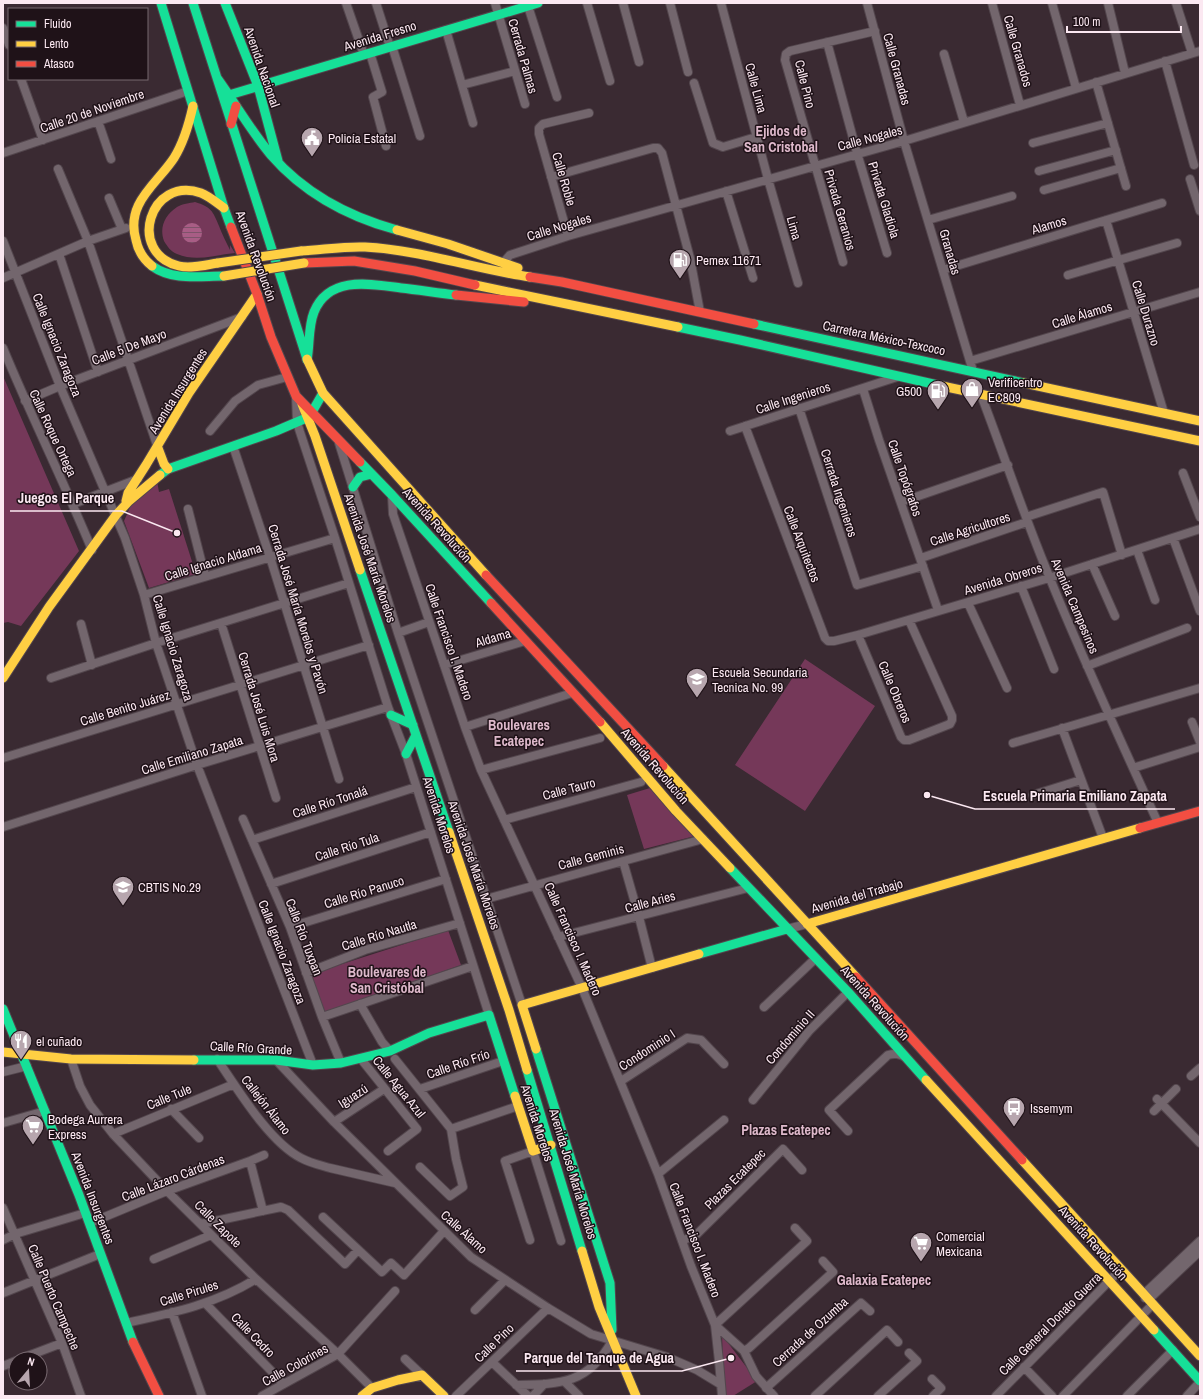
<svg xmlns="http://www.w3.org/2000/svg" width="1203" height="1399" font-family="'Archivo Narrow',sans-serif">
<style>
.green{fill:#753859}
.water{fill:url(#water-rules)}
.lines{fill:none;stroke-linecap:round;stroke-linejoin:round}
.street-casing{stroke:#53464d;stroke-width:10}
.fast-casing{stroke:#53464d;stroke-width:11}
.slow-casing{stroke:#53464d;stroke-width:11}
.jam-casing{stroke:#53464d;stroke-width:11}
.street{stroke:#73666d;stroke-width:8}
.fast{stroke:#16e098;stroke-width:9}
.slow{stroke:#ffcf43;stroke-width:9}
.jam{stroke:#f24e42;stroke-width:9}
.slow-bridge-casing{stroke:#53464d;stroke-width:11;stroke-linecap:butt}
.slow-bridge{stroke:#ffcf43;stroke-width:9}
.labels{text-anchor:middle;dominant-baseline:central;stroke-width:3;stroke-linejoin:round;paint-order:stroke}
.street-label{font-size:13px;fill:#fbe8f1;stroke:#1f1218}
.poi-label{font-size:13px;fill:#fbe8f1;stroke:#1f1218;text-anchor:start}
.neighbourhood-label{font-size:14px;font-weight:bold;fill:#deb9cb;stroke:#1f1218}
.leader{fill:none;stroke:#fbe8f1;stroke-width:1.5}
.callout-dot{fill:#fbe8f1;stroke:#1f1218;stroke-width:1.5}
.callout-label{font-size:14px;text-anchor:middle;font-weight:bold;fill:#fbe8f1;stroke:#1f1218;stroke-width:3;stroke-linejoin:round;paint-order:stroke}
</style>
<defs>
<pattern id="water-rules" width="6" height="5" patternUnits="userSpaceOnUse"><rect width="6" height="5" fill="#a85d85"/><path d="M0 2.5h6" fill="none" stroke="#7e536a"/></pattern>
</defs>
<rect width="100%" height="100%" fill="#3a2a32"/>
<path class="green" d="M195,202C211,207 213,211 219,226C222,234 226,242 230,250V245L235,253C215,255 196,262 177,254C171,252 167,246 164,241C159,227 165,215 177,207C182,204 190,203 195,202Z
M3,376L79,551L21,626L8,622L3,623Z
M157,481L159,492L169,489L196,574L149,588L124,521L131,505Z
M805,659L875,706L805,811L735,765Z
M650,788L695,836L644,849L627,795Z
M448,930L461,965L324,1013L311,974Z
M722,1335L757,1381L733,1396H724Z"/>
<path class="water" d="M182 233a10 10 0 1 1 20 0a10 10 0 1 1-20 0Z"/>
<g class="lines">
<g class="street-casing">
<path id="street" d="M346,3L364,55
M376,3L390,47
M495,3L525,104
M587,3L610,81
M623,3L639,62
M670,3L688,72
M721,3L768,179L798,283
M867,3L904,141L973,371
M992,3L1020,105
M1052,3L1076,88
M1108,3L1125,73
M1176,3L1192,53
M528,6L557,97
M3,28L9,45
M446,30L473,123
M827,42L857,153L887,253
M392,46L420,136
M370,53L382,92L373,97L386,146
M944,54L964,122
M1165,61L1194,165
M21,79L43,140
M1096,82L1126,186
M694,83L713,143L723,147L756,137
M462,85L515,71
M98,121L111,159
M1033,143L1108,123
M3,153L188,91
M58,169L88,241L158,448
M1039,171L1116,150
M551,177L653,148H658L662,153L690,258L700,312
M1190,179L1200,211
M1044,190L1121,168
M726,191L753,278
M109,198L122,229
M928,220L1012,196
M1106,220L1164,413
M568,236L539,134V128L543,124L589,113
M3,241L60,386L125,538L144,595L156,643L197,765L313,1065
M59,254L98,372
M843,262L785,60L786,54L790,51L875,31
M503,263L510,255L568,236L904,141L1200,51
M943,270L1162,203
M1068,275L1177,243
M3,278L88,241L126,228
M3,348C31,416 64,482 92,550
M970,361L1200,292
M863,389L879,440L938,610
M981,395C1004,455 1024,516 1049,576C1083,660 1121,741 1158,823
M296,396L297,422L300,432L335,538L388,707L406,754L489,1015
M25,401L60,386L242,317
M799,408L857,585L923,566
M745,426L825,638L828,641H834L858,635L1049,578L1200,529
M210,431L235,401L258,385L287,377
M730,431L897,377
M339,443L398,633L522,1005
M233,446L270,557L339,779
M1183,473L1200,517
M392,495L393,514L465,727L481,770L582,988L658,1174L691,1266L715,1325L719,1361L722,1396
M901,502L1008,465
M73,504L138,479
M188,509L205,576
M1026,517L1103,492L1122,555
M1173,538L1200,611
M1137,550L1155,600
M921,558L1027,522
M1092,564L1115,616
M1021,586L1054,669
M144,595L335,538
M968,603L1007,688
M221,623L276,798
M81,624L92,665
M398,633L429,622
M858,635L901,737L904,740H909L950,724L952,720V716L909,620
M444,665L525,641
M1087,666L1187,628
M51,678L156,643L349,583
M1192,722L1200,742
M465,727L572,693
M1062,728L1103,838
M1013,743L1200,688
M3,758L369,645
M1133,768L1200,747
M481,770L600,738
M1033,795L1081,780
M243,819L290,927L322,1017L341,1063
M504,820L641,782
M3,827L197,765L388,707
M252,840L416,787
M623,861L639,917L652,968
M271,884L431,832
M486,899L703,839
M290,927L446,879
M787,929L807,924
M558,937L748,888
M306,973L365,950L460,923
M360,1004L382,1042L390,1051
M764,1007L816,958
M322,1017L473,966
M71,1059L80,1086L90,1105L113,1134L167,1191L256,1279L338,1354L372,1388
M217,1059C237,1088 269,1142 301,1158C310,1163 320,1165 330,1168C351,1173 373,1178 395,1183
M361,1059L417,1129L388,1151
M395,1059L451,1129L456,1159L463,1187L450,1196L420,1167
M276,1060L334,1122L471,1257L548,1308L591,1334L667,1357L697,1370L720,1384
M3,1072L27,1066
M1191,1076L1200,1068
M621,1081L687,1038L701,1040L724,1064
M420,1089L503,1061
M1157,1099L1200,1143
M753,1100L809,1031L848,992
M171,1109L199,1138
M1154,1111L1176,1089
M334,1122L384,1089
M3,1123L45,1111
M451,1129L518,1106
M848,1131L829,1110L888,1055C895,1053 899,1054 905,1057
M113,1134L234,1084
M250,1161L263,1211
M658,1174L724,1120
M3,1208L62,1343L81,1396
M323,1217L382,1272L391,1263L404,1275L444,1231
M90,1223L167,1191L250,1161L264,1155
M201,1224L281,1207L288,1210L345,1264L358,1250
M3,1240L15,1234L85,1213
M530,1240L505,1161L533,1151L561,1241
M682,1241L697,1234L783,1149L802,1170
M154,1259L211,1235
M3,1293L100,1254
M1145,1298L1144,1294L1200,1241
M1149,1299L1200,1251
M205,1303L284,1384
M475,1310L505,1280
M172,1312L202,1396
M126,1323C172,1313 216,1304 256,1279
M744,1351L749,1348L833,1272L823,1261
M20,1359L62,1343
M405,1359L422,1375
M492,1362L528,1396
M3,1366L16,1361
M1024,1367L1052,1396
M932,1379L941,1388L933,1396
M565,1382L579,1396
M516,1385C561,1384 588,1384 612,1341
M766,1388L861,1303L870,1311
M262,1396L338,1354L395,1291
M456,1396L548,1308
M533,1396L544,1384
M774,1396L756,1376L744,1351L715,1325L807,1241L795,1228
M815,1396L887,1330L898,1342
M878,1396L917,1361L909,1353
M996,1396L1121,1269
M1063,1396L1153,1304
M1127,1396L1173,1350
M1187,1396L1200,1382"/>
</g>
<g class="fast-casing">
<path id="fast" d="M161,3L224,208L231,227
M193,3L307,359
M225,3L258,86L278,161
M217,78C235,103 251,131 271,155C304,193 349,217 397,230
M229,95L538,3
M152,266C173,281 199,276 224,276
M754,324L1024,383
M678,327L740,340L942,386
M307,360C310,344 308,327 314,312C329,275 371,284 401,288C419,290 438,293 456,295
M360,462L392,495L491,603
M160,475L168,469L276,431L304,419L312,412L323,393
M353,487L360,477L372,474
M360,570L449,832
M391,715L413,725
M406,754L416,735
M730,868L848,992L926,1080
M699,954L787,929
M3,1009L79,1195L133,1342
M536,1049L610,1283L612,1330
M194,1060H276L313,1065L341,1063L390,1051L429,1033L489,1015L515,1096
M527,1070L582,1251
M1154,1330L1200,1381"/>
</g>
<g class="slow-casing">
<path id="slow" d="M397,230L448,244L518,268
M301,251C322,250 344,246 365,247C421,250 475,269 530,277
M218,263C205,265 191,269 179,266C126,253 150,175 201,193C209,196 217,203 224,208
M152,266C143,259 138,250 136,240C125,203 157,184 174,158C184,142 189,124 193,106
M475,285L678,327
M307,359L323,393L486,575
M1024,383L1200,421
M942,386L1200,441
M302,404L315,436L360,570
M158,448L164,464L168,469
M126,501L128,493L146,465L189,393L257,294
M3,678L49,607L116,515L129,501L160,475
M600,722L676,811L730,868
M663,766L856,977
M449,832L509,1010L527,1070
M807,924L1140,828
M536,1049L522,1005L699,954
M3,1052L71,1059L194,1060
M926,1080L1154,1330
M515,1096L533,1151L551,1145
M1022,1160L1200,1356
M582,1251L599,1307L636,1396
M362,1396L372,1388L398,1380L422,1375L444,1396"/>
</g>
<g class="jam-casing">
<path id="jam" d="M231,124L236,106
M231,227L257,294L271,337L296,396L360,462
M304,263L354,261L415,271L475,285
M530,277L562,282L754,324
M456,295L524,302
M486,575L663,766
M491,603L600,722
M1140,828L1200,811
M856,977L1022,1160
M133,1342L159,1396"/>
</g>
<use href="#street" class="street"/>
<use href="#fast" class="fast"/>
<use href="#slow" class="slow"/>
<use href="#jam" class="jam"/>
<g class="slow-bridge-casing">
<path id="slow-bridge" d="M218,263L301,251
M224,276L304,263"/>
</g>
<use href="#slow-bridge" class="slow-bridge"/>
</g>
<defs>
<g id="civic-pin" transform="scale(1.15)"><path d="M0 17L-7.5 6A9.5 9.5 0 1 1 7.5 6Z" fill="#b7a6ae" stroke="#1f1218"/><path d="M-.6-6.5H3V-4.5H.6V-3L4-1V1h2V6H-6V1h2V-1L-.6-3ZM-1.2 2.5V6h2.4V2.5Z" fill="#fff"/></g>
<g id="fuel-pin" transform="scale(1.15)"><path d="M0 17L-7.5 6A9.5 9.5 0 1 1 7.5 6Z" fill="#b7a6ae" stroke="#1f1218"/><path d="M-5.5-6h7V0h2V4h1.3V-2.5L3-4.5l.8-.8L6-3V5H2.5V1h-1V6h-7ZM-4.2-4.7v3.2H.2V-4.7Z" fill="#fff"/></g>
<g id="shop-pin" transform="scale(1.15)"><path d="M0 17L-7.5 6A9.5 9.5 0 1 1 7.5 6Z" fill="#b7a6ae" stroke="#1f1218"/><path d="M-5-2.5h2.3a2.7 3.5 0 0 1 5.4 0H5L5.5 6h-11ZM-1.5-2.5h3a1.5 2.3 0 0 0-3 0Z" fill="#fff"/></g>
<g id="school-pin" transform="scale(1.15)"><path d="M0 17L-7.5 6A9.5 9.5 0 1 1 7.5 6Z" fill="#b7a6ae" stroke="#1f1218"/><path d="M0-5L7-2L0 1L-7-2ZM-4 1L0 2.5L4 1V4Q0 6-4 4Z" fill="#fff"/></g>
<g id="restaurant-pin" transform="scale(1.15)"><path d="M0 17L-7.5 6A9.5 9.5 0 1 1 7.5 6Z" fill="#b7a6ae" stroke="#1f1218"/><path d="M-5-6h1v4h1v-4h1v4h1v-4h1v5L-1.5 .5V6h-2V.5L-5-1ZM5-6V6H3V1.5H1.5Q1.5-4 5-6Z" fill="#fff"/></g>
<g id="bus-pin" transform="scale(1.15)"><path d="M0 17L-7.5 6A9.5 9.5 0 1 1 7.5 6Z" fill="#b7a6ae" stroke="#1f1218"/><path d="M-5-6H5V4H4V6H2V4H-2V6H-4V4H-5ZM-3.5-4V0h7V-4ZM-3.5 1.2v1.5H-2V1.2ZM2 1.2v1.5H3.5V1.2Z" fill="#fff"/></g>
<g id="supermarket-pin" transform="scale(1.15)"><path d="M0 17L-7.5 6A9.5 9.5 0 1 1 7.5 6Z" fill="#b7a6ae" stroke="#1f1218"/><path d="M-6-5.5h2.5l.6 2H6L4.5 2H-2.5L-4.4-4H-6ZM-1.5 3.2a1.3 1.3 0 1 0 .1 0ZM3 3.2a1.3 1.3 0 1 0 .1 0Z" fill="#fff"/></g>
</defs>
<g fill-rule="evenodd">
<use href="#civic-pin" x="312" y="138"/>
<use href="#fuel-pin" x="680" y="260"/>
<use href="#shop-pin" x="972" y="389"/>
<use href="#fuel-pin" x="938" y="391"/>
<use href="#school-pin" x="697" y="679"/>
<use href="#school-pin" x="123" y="887"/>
<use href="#restaurant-pin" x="21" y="1041"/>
<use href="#bus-pin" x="1014" y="1108"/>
<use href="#supermarket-pin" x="33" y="1126"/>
<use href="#supermarket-pin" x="921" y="1243"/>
</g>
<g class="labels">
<g class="street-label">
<text transform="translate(380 36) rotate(-17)">Avenida Fresno</text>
<text transform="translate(1018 51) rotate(74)">Calle Granados</text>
<text transform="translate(523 56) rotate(74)">Cerrada Palmas</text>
<text transform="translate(262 67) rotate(71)">Avenida Nacional</text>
<text transform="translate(897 69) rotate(75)">Calle Granadas</text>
<text transform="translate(805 84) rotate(76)">Calle Pino</text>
<text transform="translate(756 88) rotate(75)">Calle Lima</text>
<text transform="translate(92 111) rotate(-19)">Calle 20 de Noviembre</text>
<text transform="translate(870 138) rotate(-15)">Calle Nogales</text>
<text transform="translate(564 179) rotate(74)">Calle Roble</text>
<text transform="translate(884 200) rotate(73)">Privada Gladiola</text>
<text transform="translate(840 210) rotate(74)">Privada Geranios</text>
<text transform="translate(1049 225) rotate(-17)">Alamos</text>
<text transform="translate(559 227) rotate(-17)">Calle Nogales</text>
<text transform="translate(794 228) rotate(74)">Lima</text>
<text transform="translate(950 252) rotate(74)">Granadas</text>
<text transform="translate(256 256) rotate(70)">Avenida Revolución</text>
<text transform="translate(1146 313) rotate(73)">Calle Durazno</text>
<text transform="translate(1082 315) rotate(-17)">Calle Álamos</text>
<text transform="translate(884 338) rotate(12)">Carretera México-Texcoco</text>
<text transform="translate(57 345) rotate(68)">Calle Ignacio Zaragoza</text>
<text transform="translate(129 347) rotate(-21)">Calle 5 De Mayo</text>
<text transform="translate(178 391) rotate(-58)">Avenida Insurgentes</text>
<text transform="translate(793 398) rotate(-18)">Calle Ingenieros</text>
<text transform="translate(53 433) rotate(65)">Calle Roque Ortega</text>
<text transform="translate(905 478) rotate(71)">Calle Topógrafos</text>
<text transform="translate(839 493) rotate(72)">Cerrada Ingenieros</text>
<text transform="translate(437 525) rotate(48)">Avenida Revolución</text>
<text transform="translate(970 529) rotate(-18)">Calle Agricultores</text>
<text transform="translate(802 544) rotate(69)">Calle Arquitectos</text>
<text transform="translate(370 558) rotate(71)">Avenida José María Morelos</text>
<text transform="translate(213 562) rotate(-17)">Calle Ignacio Aldama</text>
<text transform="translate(1003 579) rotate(-17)">Avenida Obreros</text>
<text transform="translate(1075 606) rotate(67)">Avenida Campesinos</text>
<text transform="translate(298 609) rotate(73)">Cerrada José María Morelos y Pavón</text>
<text transform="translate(493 638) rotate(-17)">Aldama</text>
<text transform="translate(449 642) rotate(71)">Calle Francisco I. Madero</text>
<text transform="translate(173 648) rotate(73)">Calle Ignacio Zaragoza</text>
<text transform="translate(895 692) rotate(67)">Calle Obreros</text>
<text transform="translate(259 707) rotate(73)">Cerrada José Luis Mora</text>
<text transform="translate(125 708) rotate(-17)">Calle Benito Juárez</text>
<text transform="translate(192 755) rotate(-17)">Calle Emiliano Zapata</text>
<text transform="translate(655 766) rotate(49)">Avenida Revolución</text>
<text transform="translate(569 789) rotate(-15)">Calle Tauro</text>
<text transform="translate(330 802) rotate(-18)">Calle Río Tonalá</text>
<text transform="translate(439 815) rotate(72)">Avenida Morelos</text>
<text transform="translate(347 847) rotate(-18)">Calle Río Tula</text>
<text transform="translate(591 857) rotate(-15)">Calle Geminis</text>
<text transform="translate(474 865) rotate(71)">Avenida José María Morelos</text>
<text transform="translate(364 892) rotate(-17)">Calle Río Panuco</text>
<text transform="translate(857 896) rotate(-16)">Avenida del Trabajo</text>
<text transform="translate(650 902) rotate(-15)">Calle Aries</text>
<text transform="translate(379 935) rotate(-17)">Calle Río Nautla</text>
<text transform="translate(304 937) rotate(69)">Calle Río Tuxpan</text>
<text transform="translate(573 939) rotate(66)">Calle Francisco I. Madero</text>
<text transform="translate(282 952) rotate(69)">Calle Ignacio Zaragoza</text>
<text transform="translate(875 1003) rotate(48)">Avenida Revolución</text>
<text transform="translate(790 1037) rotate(-49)">Condominio II</text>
<text transform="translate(251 1048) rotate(3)">Calle Río Grande</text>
<text transform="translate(647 1050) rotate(-33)">Condominio I</text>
<text transform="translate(458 1064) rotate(-19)">Calle Río Frío</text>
<text transform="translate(399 1087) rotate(51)">Calle Agua Azul</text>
<text transform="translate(353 1096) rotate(-33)">Iguazú</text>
<text transform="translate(169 1097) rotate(-22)">Calle Tule</text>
<text transform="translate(266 1105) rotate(52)">Callejón Álamo</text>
<text transform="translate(537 1123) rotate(72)">Avenida Morelos</text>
<text transform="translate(573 1174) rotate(73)">Avenida José María Morelos</text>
<text transform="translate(173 1178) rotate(-21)">Calle Lázaro Cárdenas</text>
<text transform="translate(735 1179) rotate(-45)">Plazas Ecatepec</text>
<text transform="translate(93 1198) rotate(69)">Avenida Insurgentes</text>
<text transform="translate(218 1224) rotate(45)">Calle Zapote</text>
<text transform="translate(464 1232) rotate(42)">Calle Álamo</text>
<text transform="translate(695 1240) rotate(69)">Calle Francisco I. Madero</text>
<text transform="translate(1093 1243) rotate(48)">Avenida Revolución</text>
<text transform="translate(189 1293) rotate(-17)">Calle Pirules</text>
<text transform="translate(54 1297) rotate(67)">Calle Puerto Campeche</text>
<text transform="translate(1050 1324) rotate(-45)">Calle General Donato Guerra</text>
<text transform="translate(810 1332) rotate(-42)">Cerrada de Ozumba</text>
<text transform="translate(253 1335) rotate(46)">Calle Cedro</text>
<text transform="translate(494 1343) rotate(-44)">Calle Pino</text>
<text transform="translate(295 1365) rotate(-29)">Calle Colorines</text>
</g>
<g class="poi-label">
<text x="328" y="138">Policía Estatal</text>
<text x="696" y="260">Pemex 11671</text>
<text x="988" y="382">Verificentro<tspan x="988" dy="15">EC809</tspan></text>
<text x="922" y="391" text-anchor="end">G500</text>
<text x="712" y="672">Escuela Secundaria<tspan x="712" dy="15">Tecnica No. 99</tspan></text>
<text x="138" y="887">CBTIS No.29</text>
<text x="36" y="1041">el cuñado</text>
<text x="1030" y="1108">Issemym</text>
<text x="48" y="1119">Bodega Aurrera<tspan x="48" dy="15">Express</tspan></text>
<text x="936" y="1236">Comercial<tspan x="936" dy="15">Mexicana</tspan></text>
</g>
<g class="neighbourhood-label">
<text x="781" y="131">Ejidos de<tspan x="781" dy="16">San Cristobal</tspan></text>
<text x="519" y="725">Boulevares<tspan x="519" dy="16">Ecatepec</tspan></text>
<text x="387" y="972">Boulevares de<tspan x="387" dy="16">San Cristóbal</tspan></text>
<text x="786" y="1130">Plazas Ecatepec</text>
<text x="884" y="1280">Galaxia Ecatepec</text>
</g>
</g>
<path class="leader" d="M177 533L122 511H10M927 795L975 809H1175M731 1358L682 1371H516"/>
<g class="callout-dot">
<circle cx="177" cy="533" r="4"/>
<circle cx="927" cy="795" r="4"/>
<circle cx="731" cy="1358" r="4"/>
</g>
<g class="callout-label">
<text x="66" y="503">Juegos El Parque</text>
<text x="1075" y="801">Escuela Primaria Emiliano Zapata</text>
<text x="599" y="1363">Parque del Tanque de Agua</text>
</g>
<rect width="1203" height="1399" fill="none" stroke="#fbe8f1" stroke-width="8"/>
<rect x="8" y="8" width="140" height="72" fill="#1f1218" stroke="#77686f"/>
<rect x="16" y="21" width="20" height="6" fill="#16e098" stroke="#77686f"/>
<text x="44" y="28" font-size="12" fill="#fbe8f1">Fluido</text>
<rect x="16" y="41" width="20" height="6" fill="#ffcf43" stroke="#77686f"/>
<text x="44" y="48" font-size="12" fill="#fbe8f1">Lento</text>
<rect x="16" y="61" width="20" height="6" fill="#f24e42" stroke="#77686f"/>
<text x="44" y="68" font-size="12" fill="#fbe8f1">Atasco</text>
<g transform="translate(28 1371) rotate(18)"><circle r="19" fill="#1f1218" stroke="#77686f"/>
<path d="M0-3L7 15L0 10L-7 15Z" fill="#b7a6ae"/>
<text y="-6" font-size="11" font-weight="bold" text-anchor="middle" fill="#fbe8f1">N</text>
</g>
<path d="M1067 26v6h114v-6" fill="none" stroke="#fbe8f1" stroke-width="2"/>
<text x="1073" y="26" font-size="12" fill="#fbe8f1" stroke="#1f1218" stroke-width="3" paint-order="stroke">100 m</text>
</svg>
